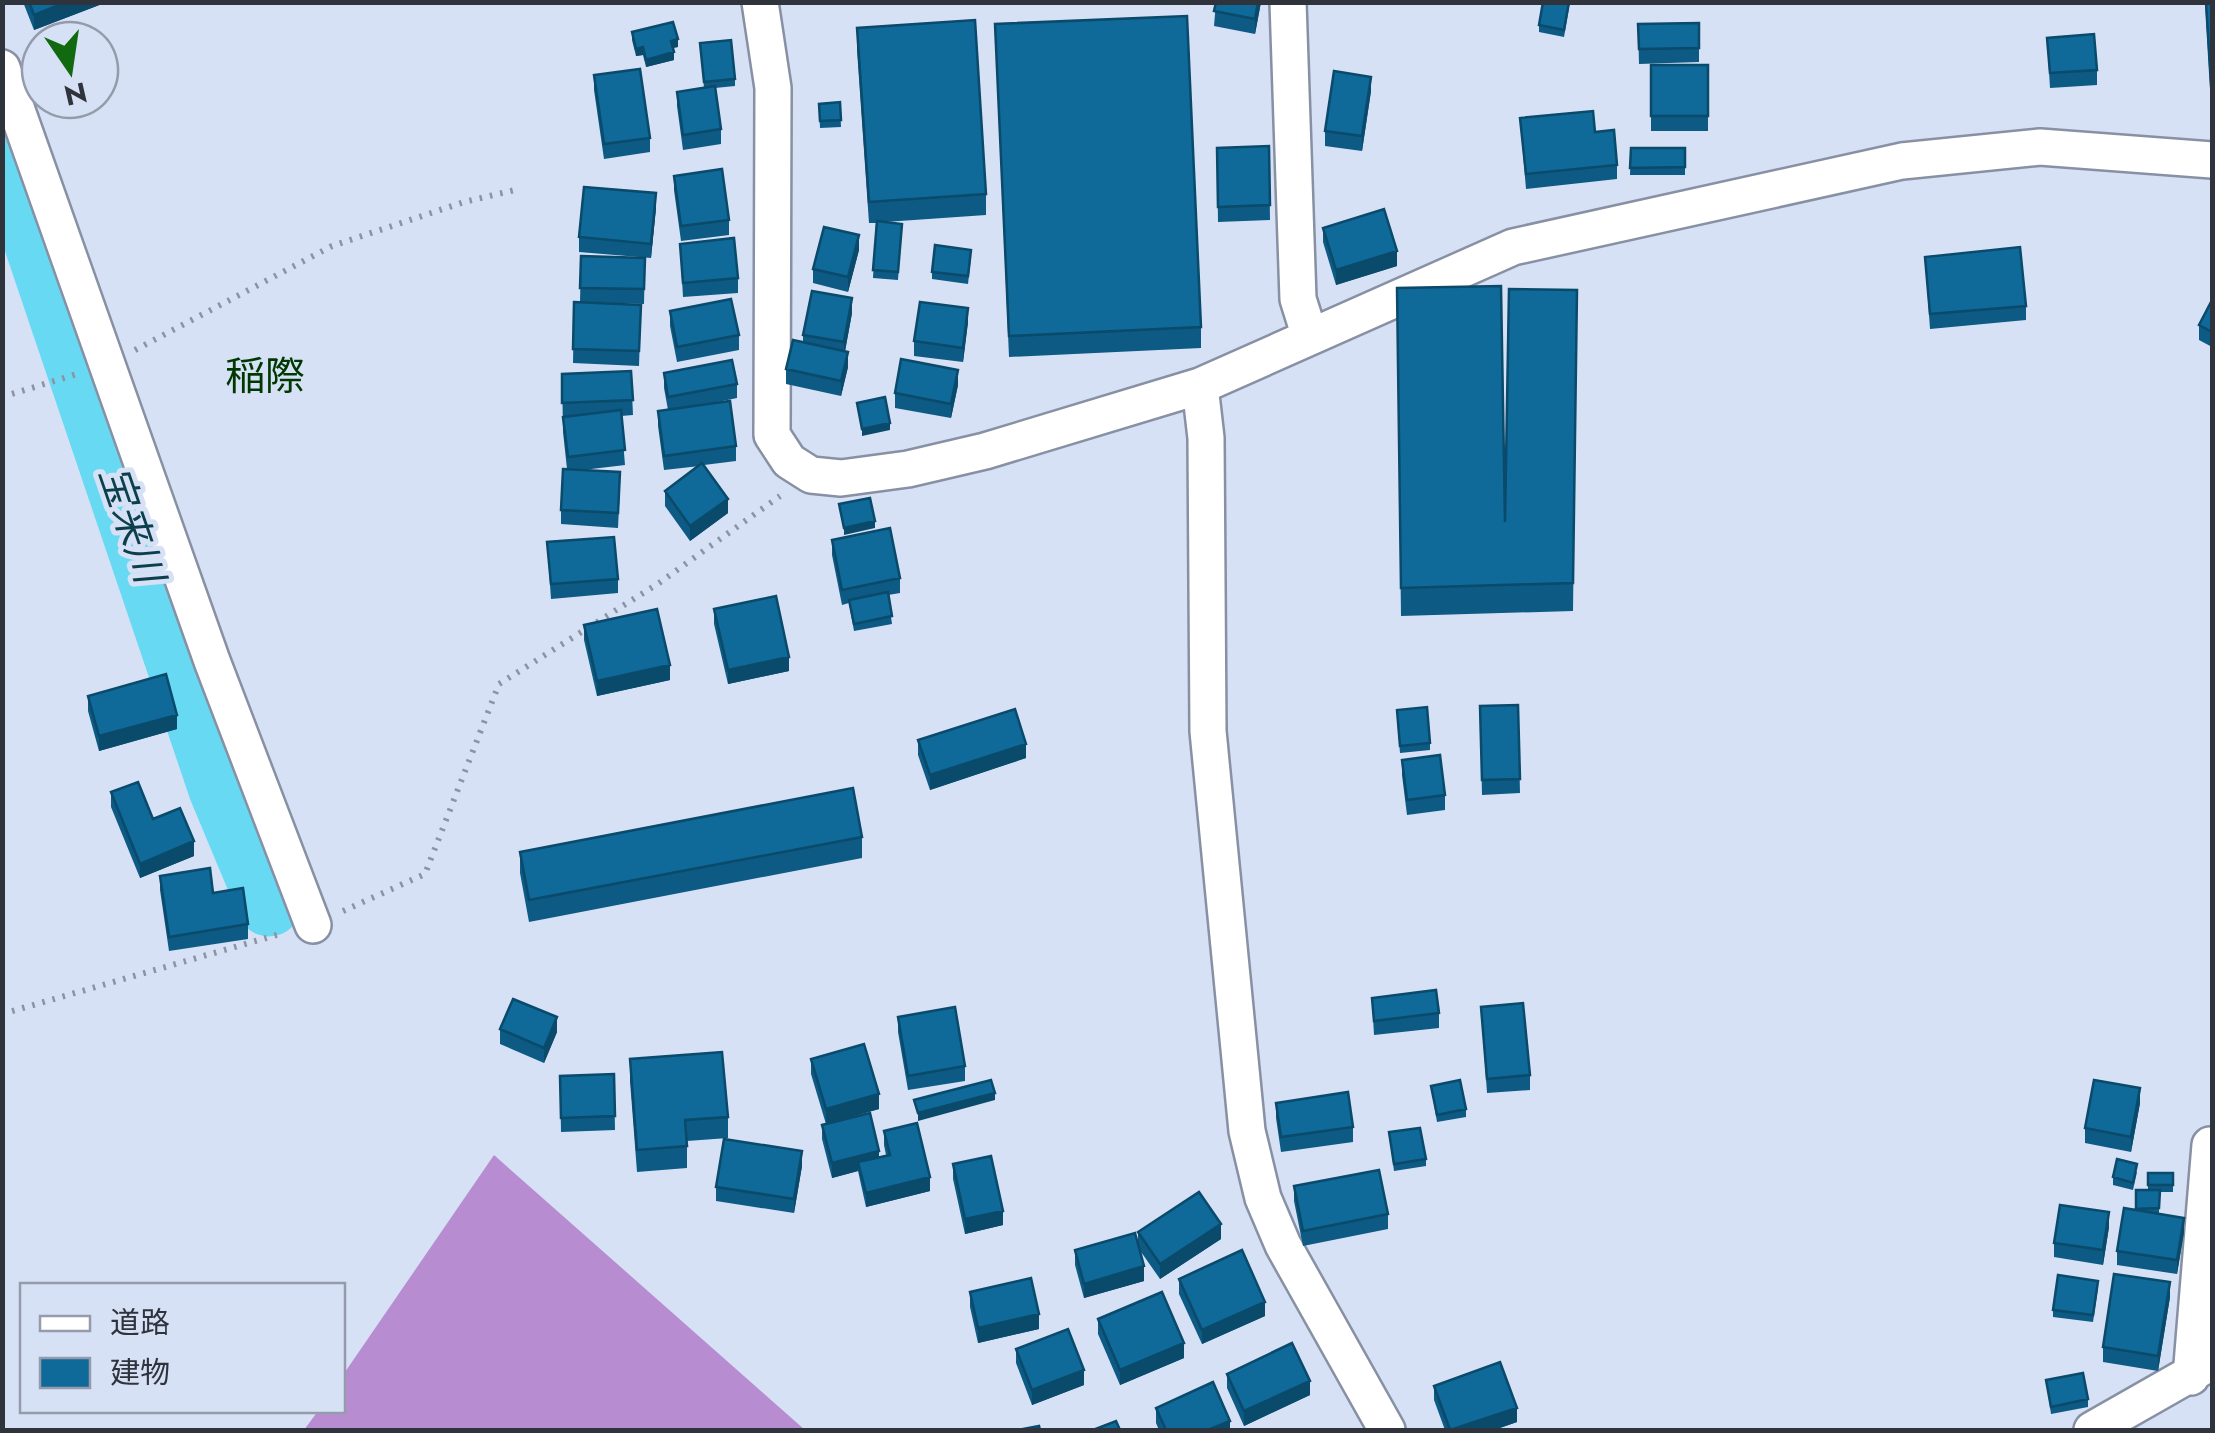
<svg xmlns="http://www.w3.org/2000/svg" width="2215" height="1433" font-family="Jost,'Noto Sans JP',sans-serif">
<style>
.forest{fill:#b88cd1}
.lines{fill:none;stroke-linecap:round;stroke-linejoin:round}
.river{stroke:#68d9f3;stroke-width:65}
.street-casing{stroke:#8791a3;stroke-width:40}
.path{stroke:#8c93a2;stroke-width:6;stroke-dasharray:2.5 8;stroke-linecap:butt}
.street{stroke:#fff;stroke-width:35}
.wall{fill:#0d5a84}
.shaded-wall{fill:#0a4a6b}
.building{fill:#0f6999;stroke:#0a4a6b;stroke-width:2.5}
.labels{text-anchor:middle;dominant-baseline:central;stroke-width:10;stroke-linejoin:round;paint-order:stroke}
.neighbourhood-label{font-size:40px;fill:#003801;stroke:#d7e1f6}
.water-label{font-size:40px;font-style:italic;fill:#0b3f4b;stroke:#d7e1f6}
</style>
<rect width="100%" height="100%" fill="#d7e1f6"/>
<path class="forest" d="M494,1155L805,1430H304L318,1411L342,1410L343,1375Z"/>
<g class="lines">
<path class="river" d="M2,141L221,789L269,904"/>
<g class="street-casing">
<path id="street" d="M760,2L773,88L772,435L789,461L811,475L841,478L908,469L985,451L1200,386L1513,247L1902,161L2040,147L2212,160
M1288,2L1298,299L1310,337
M2,68L212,661L313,925
M1200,386L1206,438L1208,731L1247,1131L1263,1198L1283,1245L1387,1430
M2191,1377L2210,1145
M2092,1430L2208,1364"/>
</g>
<path class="path" d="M135,350L332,246L464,202L519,189
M2,397L77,374
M343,911L425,874L499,684L659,583L780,496
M2,1014L280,934"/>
<use href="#street" class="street"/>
</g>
<path class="wall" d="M23,2H102V4L34,30Z
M1216,2H1261L1255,34L1214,26Z
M1570,2L1564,37L1539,32V25Z
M2205,2H2212V101H2211Z
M1699,23V62L1639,64L1638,24Z
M995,24L1201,327V348L1009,357Z
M857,28L986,194V215L885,222L902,224L898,280L873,278L876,223H869L857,50Z
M632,32L678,47L673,48L674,60L646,67L643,55L636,56L632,40Z
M2047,38L2097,70V85L2050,88Z
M700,43L735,79V86L715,88L721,129V144L683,150L677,106V92L704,88Z
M1651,65H1708V131H1651Z
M594,75L650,138V152L604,159L594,90Z
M1371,91L1362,151L1325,146V131Z
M840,102L841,127L820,128L819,104Z
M1520,118L1617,165V179L1526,189Z
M1269,146L1270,220L1218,222L1217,148Z
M1631,148H1685V175H1630Z
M674,176L729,220V235L681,241L674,190Z
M656,208L651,258L579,252V237Z
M1323,228L1397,266L1336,285L1323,242Z
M680,244L738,278V293L683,297Z
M859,250L848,292L813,283V269Z
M581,256L645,258L644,304L580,302Z
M971,257L968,284L932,279V272Z
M1925,257L2026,306V320L1930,329Z
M1397,288L1505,522L1577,290L1573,611L1401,616Z
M2212,300V347L2199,340V325Z
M574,302L641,305L639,366L573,363Z
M670,311L739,335V350L677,362L670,326Z
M852,313L845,351L848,367L841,396L786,384V369L803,342V335Z
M968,322L963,362L914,356V341Z
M631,371L633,415L621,416L625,465L583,470L620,487L618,528L561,524V510L567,469L563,432L562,374Z
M664,373L737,384V398L703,405L736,446V461L704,465L728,513L690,541L665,506V491L700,466L664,470L658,426V411L668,410L664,388Z
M958,385L951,418L895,408V393Z
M832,540L900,578V593L888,595L892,624L854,631L849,603L842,605L832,555Z
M547,542L618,579V593L551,599Z
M714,609L789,671L728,684L714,624Z
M584,625L670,680L597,696L584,640Z
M88,696L177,729L99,751L88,711Z
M1518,705L1520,793L1482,795L1480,706Z
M1397,717L1430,743V750L1400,753Z
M918,740L1026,758L930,790L918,755Z
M1402,760L1445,795V810L1407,815L1402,775Z
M111,792L153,819L194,856L140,878L111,807Z
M862,837V858L529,922L520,873V852Z
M160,876L213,893L248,924V939L169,951L160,890Z
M1372,998L1439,1013V1028L1374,1035Z
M1481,1007L1530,1075V1090L1487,1093Z
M898,1017L965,1066V1081L908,1090L898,1032Z
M500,1029L557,1032L544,1063L500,1044Z
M630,1059L728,1117V1138L687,1141V1168L637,1172L630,1081Z
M811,1059L879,1109L829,1123L879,1157L886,1155L884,1145V1131L930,1191L866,1207L858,1171L832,1178L822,1139V1125L826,1124L811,1074Z
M614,1074L615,1130L561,1132L560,1076Z
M1431,1086L1466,1109V1117L1437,1122Z
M1276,1103L1353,1127V1142L1281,1152L1276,1118Z
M2140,1103L2131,1152L2085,1143V1128Z
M1389,1132L1426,1159V1166L1394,1171Z
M953,1164L1003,1225L965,1234L953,1179Z
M802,1166L794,1213L716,1201V1187Z
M2137,1172L2133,1190L2113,1185V1177Z
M2148,1173H2173V1192H2159V1214L2184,1232L2177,1274L2117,1265V1251L2136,1210L2148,1190Z
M1294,1186L1388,1214V1229L1303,1246L1294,1201Z
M2109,1227L2103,1265L2054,1257V1243Z
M1138,1232L1221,1239L1160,1279L1139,1249L1144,1281L1084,1298L1075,1265V1250L1138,1244Z
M1179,1279L1265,1316L1202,1344L1179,1294Z
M2098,1288L2093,1322L2053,1317V1310Z
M970,1292L1039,1329L978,1343L970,1307Z
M2170,1297L2158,1371L2103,1362V1347Z
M1098,1319L1184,1358L1120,1385L1098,1334Z
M1016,1349L1084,1385L1032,1405L1016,1363Z
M1227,1374L1310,1395L1244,1426L1227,1388Z
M2046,1380L2088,1399V1407L2051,1414Z
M1434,1386L1517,1422L1494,1430H1445L1434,1400Z
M1156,1408L1230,1430H1159L1156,1423Z"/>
<path class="shaded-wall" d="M67,2L102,4L34,30V15Z
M1258,2H1261L1255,34V19Z
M678,39V47L671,48V41Z
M643,47V55L636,56V49Z
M674,52V60L646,67V60Z
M1371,77V91L1362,151V136Z
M656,193V208L651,258V244Z
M859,235V250L848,292V277Z
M1397,251V266L1336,285V270Z
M852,298V313L844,357V342Z
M968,308V322L963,362V348Z
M848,352V367L841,396V381Z
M958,370V385L951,418V404Z
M890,423V430L862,436V429Z
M728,499V513L690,541V526Z
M875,521V528L844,535V528Z
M789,657V671L728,684V670Z
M670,665V680L597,696V681Z
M177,715V729L99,751V736Z
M1026,744V758L930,790V775Z
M194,841V856L140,878V864Z
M557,1017V1032L544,1063V1048Z
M2140,1088V1103L2131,1152V1137Z
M995,1093V1100L918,1121V1113Z
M879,1094V1109L826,1124V1109Z
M802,1151V1166L794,1213V1199Z
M879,1151V1166L858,1162V1171L832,1178V1163Z
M930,1177V1191L866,1207V1193Z
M1003,1211V1225L965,1234V1219Z
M2109,1212V1227L2103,1265V1250Z
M2184,1218V1232L2177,1274V1260Z
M1221,1224V1239L1160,1279V1264Z
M1144,1266V1281L1084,1298V1284Z
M2170,1282V1297L2158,1371V1356Z
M1265,1302V1316L1202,1344V1330Z
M1039,1314V1329L978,1343V1328Z
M1184,1343V1358L1120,1385V1370Z
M1084,1370V1385L1032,1405V1390Z
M1310,1381V1395L1244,1426V1411Z
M1517,1408V1422L1494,1430H1452Z
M1230,1421V1430H1208Z"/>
<path class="building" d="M29,2H67L34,15Z
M1216,2H1258L1255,19L1214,11Z
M1543,2H1569L1564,30L1539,25Z
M2206,2H2212V86H2211Z
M1187,16L1201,327L1009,336L995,24Z
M975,20L986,194L869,202L857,28Z
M673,22L678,39L671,41L674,52L646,60L643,47L636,49L632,32Z
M1699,23V48L1639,49L1638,24Z
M2094,34L2097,70L2050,73L2047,38Z
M731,40L735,79L704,82L700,43Z
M1651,65H1708V116H1651Z
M640,69L650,138L604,144L594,75Z
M1334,71L1371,77L1362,136L1325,131Z
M715,86L721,129L683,135L677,92Z
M840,102L841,120L820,121L819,104Z
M1593,111L1595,132L1614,130L1617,165L1526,174L1520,118Z
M1269,146L1270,205L1218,207L1217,148Z
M1631,148H1685V167L1630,168Z
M722,169L729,220L681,226L674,176Z
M584,187L656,193L651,244L579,237Z
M1384,209L1397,251L1336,270L1323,228Z
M877,221L902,224L898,272L873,270Z
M824,227L859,235L848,277L813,269Z
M734,238L738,278L683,283L680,244Z
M935,245L971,250L968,276L932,272Z
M2020,247L2026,306L1930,314L1925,257Z
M581,256L645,258L644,289L580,288Z
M1501,286L1505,522L1509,289L1577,290L1573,583L1401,588L1397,288Z
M812,291L852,298L844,342L803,335Z
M731,299L739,335L677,347L670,311Z
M2212,300V332L2199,325Z
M574,302L641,305L639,351L573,349Z
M920,302L968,308L963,348L914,341Z
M793,340L848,352L841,381L786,369Z
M901,359L958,370L951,404L895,393Z
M732,360L737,384L668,397L664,373Z
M631,371L633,400L562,403V374Z
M885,397L890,423L862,429L857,403Z
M730,401L736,446L664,456L658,411Z
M621,410L625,450L568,457L563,417Z
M702,463L728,499L690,526L665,491Z
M563,469L620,472L618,513L561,510Z
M870,498L875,521L844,528L839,504Z
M890,528L900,578L842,590L832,540Z
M614,537L618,579L551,584L547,542Z
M888,592L892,616L854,624L849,600Z
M776,596L789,657L728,670L714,609Z
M657,609L670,665L597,681L584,625Z
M166,674L177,715L99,736L88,696Z
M1518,705L1520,779L1482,780L1480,706Z
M1427,707L1430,743L1400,746L1397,710Z
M1015,709L1026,744L930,775L918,740Z
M1440,755L1445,795L1407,800L1402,760Z
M138,782L153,819L180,808L194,841L140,864L111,792Z
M853,788L862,837L529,900L520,852Z
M210,868L213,893L243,888L248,924L169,937L160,876Z
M1436,990L1439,1013L1374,1021L1372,998Z
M513,999L557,1017L544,1048L500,1029Z
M1523,1003L1530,1075L1487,1079L1481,1007Z
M955,1007L965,1066L908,1076L898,1017Z
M864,1044L879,1094L826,1109L811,1059Z
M722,1052L728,1117L685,1120L687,1146L637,1150L630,1059Z
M614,1074L615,1116L561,1118L560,1076Z
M991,1080L995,1093L918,1113L914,1100Z
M1460,1080L1466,1109L1437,1115L1431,1086Z
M2094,1080L2140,1088L2131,1137L2085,1128Z
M1348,1092L1353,1127L1281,1137L1276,1103Z
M870,1113L879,1151L832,1163L822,1125Z
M917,1123L930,1177L866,1193L858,1162L890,1155L884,1131Z
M1420,1128L1426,1159L1394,1164L1389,1132Z
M724,1139L802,1151L794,1199L716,1187Z
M991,1156L1003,1211L965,1219L953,1164Z
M2117,1159L2137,1164L2133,1183L2113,1177Z
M1379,1170L1388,1214L1303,1231L1294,1186Z
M2148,1173H2173V1185H2148Z
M2136,1190H2160L2159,1208L2136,1209Z
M1199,1192L1221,1224L1160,1264L1138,1232Z
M2060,1205L2109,1212L2103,1250L2054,1243Z
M2124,1208L2184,1218L2177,1260L2117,1251Z
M1135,1233L1144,1266L1084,1284L1075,1250Z
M1242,1250L1265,1302L1202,1330L1179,1279Z
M2114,1274L2170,1282L2158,1356L2103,1347Z
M2058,1275L2098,1281L2093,1315L2053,1310Z
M1031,1278L1039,1314L978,1328L970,1292Z
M1162,1292L1184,1343L1120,1370L1098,1319Z
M1068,1329L1084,1370L1032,1390L1016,1349Z
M1292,1343L1310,1381L1244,1411L1227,1374Z
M1500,1362L1517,1408L1450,1430L1434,1386Z
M2083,1373L2088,1399L2051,1407L2046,1380Z
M1213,1382L1230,1421L1208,1430H1166L1156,1408Z
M1116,1421L1120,1430H1093Z
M1039,1426L1040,1430H1018Z"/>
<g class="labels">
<g class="neighbourhood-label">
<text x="265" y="376">稲際</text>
</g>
<g class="water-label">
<text transform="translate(132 524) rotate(71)">宝来川</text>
</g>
</g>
<rect width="2215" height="1433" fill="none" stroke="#2f333b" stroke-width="10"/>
<rect x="20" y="1283" width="325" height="130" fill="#d7e1f6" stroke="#949bab" stroke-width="2.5"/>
<rect x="40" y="1316" width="50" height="15" fill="#ffffff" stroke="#949bab" stroke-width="2.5"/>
<text x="110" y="1333" font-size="30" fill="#2f333b">道路</text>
<rect x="40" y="1358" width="50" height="30" fill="#0f6999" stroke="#949bab" stroke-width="2.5"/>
<text x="110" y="1383" font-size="30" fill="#2f333b">建物</text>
<g transform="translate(70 70) rotate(167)"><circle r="48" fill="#d7e1f6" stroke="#949bab" stroke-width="2.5"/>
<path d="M0-8L18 38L0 25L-18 38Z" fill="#116910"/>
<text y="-15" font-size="28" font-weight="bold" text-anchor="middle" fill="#2f333b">N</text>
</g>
</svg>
